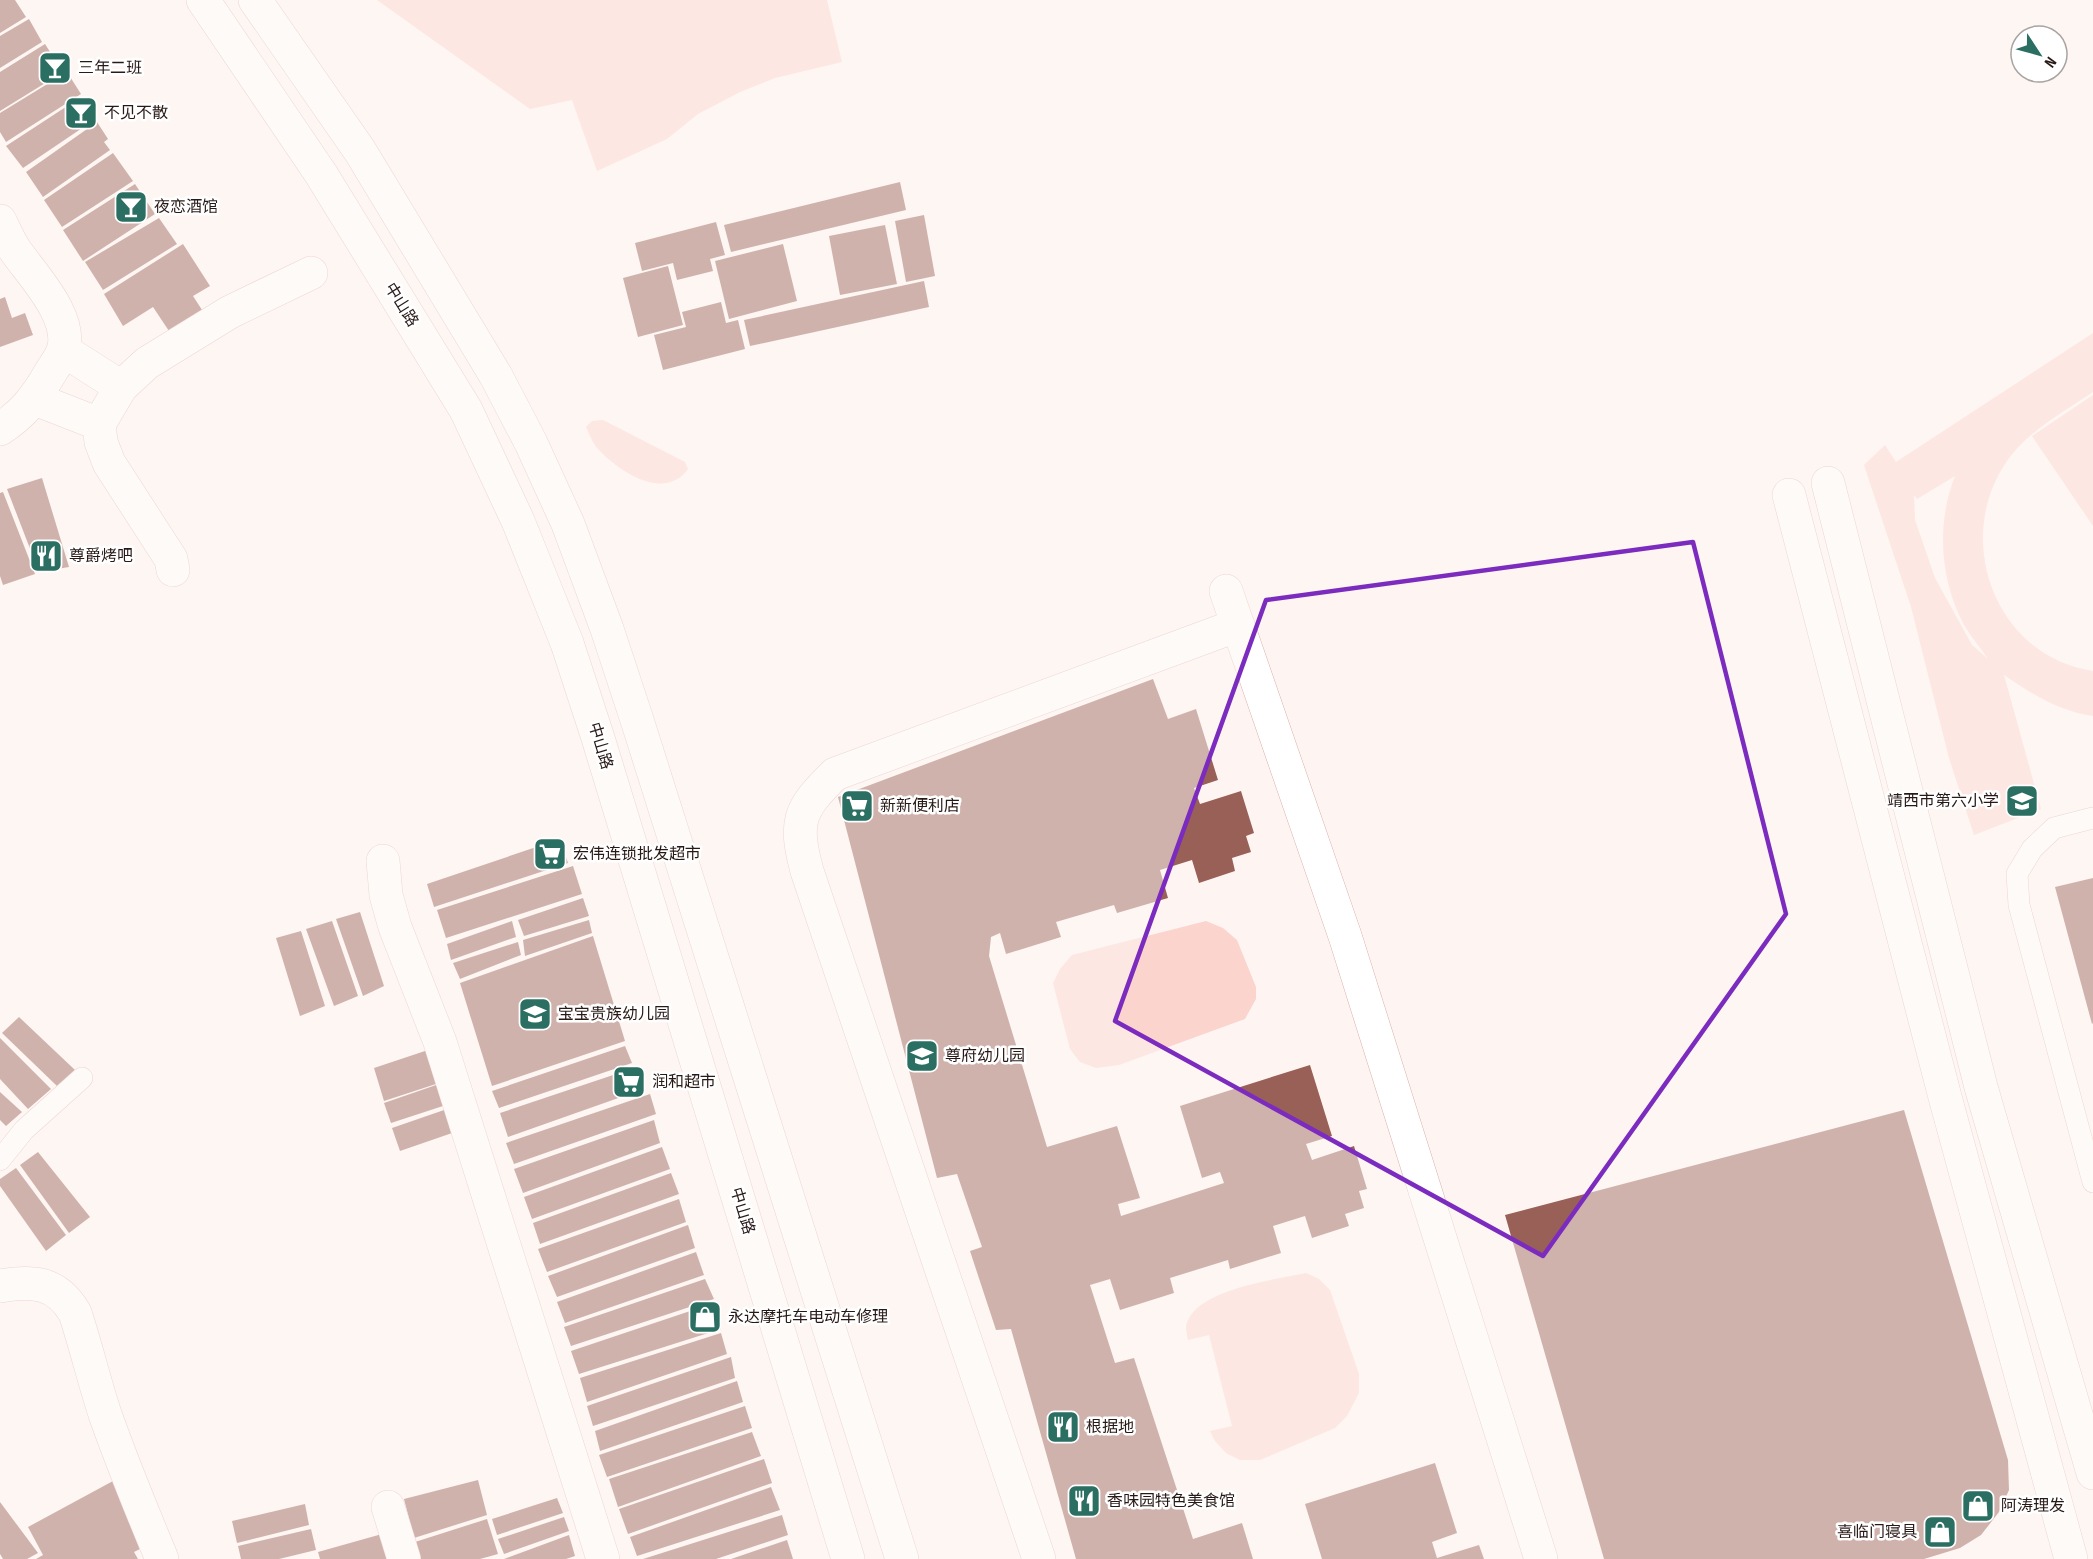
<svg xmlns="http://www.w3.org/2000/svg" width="2093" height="1559" font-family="'Sofia Sans Condensed','Noto Sans SC',sans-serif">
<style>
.green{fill:#fcd4ce;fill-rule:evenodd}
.building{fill:#996058}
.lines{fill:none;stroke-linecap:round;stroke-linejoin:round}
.lane-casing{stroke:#dab1ab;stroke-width:22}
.street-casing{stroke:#dab1ab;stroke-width:34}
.secondary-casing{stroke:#dab1ab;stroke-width:34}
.primary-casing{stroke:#dab1ab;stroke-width:34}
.lane{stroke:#fff;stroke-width:21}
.street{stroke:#fff;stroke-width:33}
.secondary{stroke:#fff;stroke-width:33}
.primary{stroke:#fff;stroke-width:33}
.marked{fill:none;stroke:#7b2cbf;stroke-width:4.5;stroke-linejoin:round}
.labels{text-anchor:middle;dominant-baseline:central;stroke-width:5;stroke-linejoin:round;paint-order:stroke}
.poi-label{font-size:16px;fill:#271916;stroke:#fff;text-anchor:start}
.street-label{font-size:16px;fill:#271916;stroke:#fff}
</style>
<rect width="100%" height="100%" fill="#fef5f3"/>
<path class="green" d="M377,0H827L842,62L775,78L740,92L698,114L667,139L597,171L572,100L530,109Z
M2093,333V392C2062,413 2026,432 2005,464C1953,543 1997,657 2093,671V716C2058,711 2032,694 2004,675L2041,809L1974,835L1949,758L1911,607L1864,465L1885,445L1896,462ZM1955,476C1936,524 1940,580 1964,625C1971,637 1981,648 1988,659L1972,645L1935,578L1915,520L1914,495L1917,499Z
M2093,395V526L2032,436Z
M603,420L685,462L688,469C665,501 621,473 600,451C593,445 590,435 586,427L592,421Z
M1206,921L1223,928L1237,940L1256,987V999L1245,1019L1119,1065L1096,1068L1080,1062L1070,1049L1053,983L1060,969L1072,955Z
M1306,1273L1319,1279L1330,1290L1359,1374V1393L1347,1416L1335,1428L1260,1460H1240L1226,1453L1215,1441L1210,1431L1232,1426L1209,1335L1188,1340C1187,1336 1186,1330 1186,1326C1194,1289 1275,1280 1306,1273Z"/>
<path class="building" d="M0,0H15L26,17L0,33Z
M29,19L42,42L0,68V36Z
M45,44L52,55L47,57L49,61L59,55L68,69L0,111V72Z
M67,72L81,94L6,142L0,132V113Z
M81,97L97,118L23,168L6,146Z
M97,122L108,139L104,142L110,150L43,197L26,172Z
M113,153L133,181L62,227L44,200Z
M900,182L906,210L731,252L724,225Z
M135,184L155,214L83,261L63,230Z
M924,215L935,276L906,282L895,221Z
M159,218L177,244L103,290L85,262Z
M716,222L725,255L710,259L713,271L677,280L673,263L642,271L635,243Z
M885,225L897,284L840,295L829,236Z
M183,244L210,286L193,296L204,313L171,334L153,307L123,326L104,294Z
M783,244L797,301L729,319L715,261Z
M668,266L683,325L638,337L623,278Z
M924,281L929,307L750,346L744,320Z
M5,297L12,318L25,313L33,335L0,347V299Z
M721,302L726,323L738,320L745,349L663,370L654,335L686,327L682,312Z
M42,478L69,567L39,572L7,489Z
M3,492L35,574L3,585L0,576V493Z
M1153,679L1168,719L1196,709L1218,780L1194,788L1200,804L1241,791L1254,833L1246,836L1251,852L1232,858L1235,871L1199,883L1192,860L1160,870L1168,898L1117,913L1114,905L1056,922L1061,937L1006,954L1000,933L991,937L989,956L1047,1147L1117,1126L1140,1198L1118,1204L1121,1216L1224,1183L1220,1172L1202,1178L1180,1106L1310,1065L1332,1136L1306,1144L1312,1160L1354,1146L1367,1189L1359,1191L1364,1208L1345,1214L1349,1226L1312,1238L1305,1216L1273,1226L1281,1253L1230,1269L1228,1260L1170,1278L1174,1293L1120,1310L1110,1279L1090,1285L1115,1363L1134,1358L1193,1539L1242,1523L1253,1559H1076L1011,1329L996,1330L970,1251L982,1247L957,1174L937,1178L838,797Z
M560,839L568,863L434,907L427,884Z
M573,866L582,894L446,938L437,910Z
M2093,878V1023L2092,1024L2055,887Z
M583,898L589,916L524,936L518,920Z
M360,912L384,986L363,996L336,919Z
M589,920L592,933L525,956L523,940Z
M332,921L358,996L334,1006L306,929Z
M512,921L516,937L451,960L447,944Z
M301,931L325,1006L300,1016L276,938Z
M593,936L625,1041L492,1086L460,983Z
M518,942L521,955L460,979L453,963Z
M19,1017L75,1070L57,1086L2,1033Z
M0,1038L51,1089L28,1109L0,1079Z
M625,1046L632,1063L499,1108L492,1091Z
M428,1050L439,1083L384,1101L374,1068Z
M634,1068L641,1090L508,1137L500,1113Z
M439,1084L446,1105L391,1123L384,1103Z
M0,1092L22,1112L6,1126L0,1120Z
M650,1094L656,1114L514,1164L506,1143Z
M447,1109L455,1132L400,1151L392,1128Z
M1904,1110L2008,1460L2009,1490L1999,1512L1981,1535L1960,1548L1924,1559H1604L1505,1215Z
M654,1120L660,1143L523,1193L514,1169Z
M662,1147L670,1169L532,1219L524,1197Z
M38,1152L90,1217L69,1233L20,1165Z
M16,1168L66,1235L46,1251L0,1186V1179Z
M671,1173L679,1194L540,1244L533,1223Z
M679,1199L686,1222L547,1272L538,1249Z
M688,1225L695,1248L557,1297L548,1276Z
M696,1252L704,1275L565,1323L557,1302Z
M705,1279L714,1299L571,1346L564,1327Z
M714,1303L721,1329L579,1374L571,1351Z
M721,1333L727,1354L587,1402L580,1378Z
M731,1357L735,1378L593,1426L587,1406Z
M737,1381L743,1402L600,1451L595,1431Z
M745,1406L752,1428L607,1477L599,1455Z
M752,1432L761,1456L618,1507L609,1479Z
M764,1459L772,1483L628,1534L619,1509Z
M1435,1463L1457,1533L1432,1542L1437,1558L1479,1545L1484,1559H1322L1305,1504Z
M478,1480L487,1515L414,1538L404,1499Z
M113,1481L148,1545L134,1552L138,1559H36L43,1555L28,1527Z
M771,1487L780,1510L637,1556L630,1537Z
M557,1498L563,1513L497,1535L492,1519Z
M0,1502L38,1553L27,1559H3L0,1554Z
M305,1504L309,1525L237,1543L232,1521Z
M782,1515L788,1535L716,1559H643Z
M564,1517L569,1531L504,1554L498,1539Z
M487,1519L498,1554L480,1559H418L415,1542Z
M311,1529L316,1550L279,1559H241L238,1546Z
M382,1534L389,1559H320L318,1552Z
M569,1535L575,1556L566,1559H504Z
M787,1540L793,1559H731Z"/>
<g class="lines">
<g class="lane-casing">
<path id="lane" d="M2093,818L2054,828L2032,849L2017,874L2019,905L2093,1182
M0,1160L24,1130L82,1078"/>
</g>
<g class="street-casing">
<path id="street" d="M0,221C5,231 9,241 15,250C32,275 74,317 63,351C60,359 53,368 49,375C35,399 23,414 0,429
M63,350L121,387
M35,399L99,424
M173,570L171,559L109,463L101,442L99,424L121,387L147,363L230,312L311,273
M1226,591L1345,936L1541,1559
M383,861L386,895L395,927L440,1042L603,1559
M0,1286C33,1280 57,1282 75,1313C86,1346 94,1381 105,1414C122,1463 142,1511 162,1559
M388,1507L404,1559
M1039,1559L807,871C794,822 798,810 835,774L1238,625"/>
</g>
<g class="secondary-casing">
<path id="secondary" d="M1828,483L1981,1087L2093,1473
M1789,495L1945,1097L2071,1559"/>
</g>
<g class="primary-casing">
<path id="primary" d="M203,0L321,174L466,410L518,521L567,643L598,738L848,1559
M255,0L360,151L496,376L531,443L568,524L607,629L637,720L902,1559"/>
</g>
<use href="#lane" class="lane"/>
<use href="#street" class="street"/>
<use href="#secondary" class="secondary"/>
<use href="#primary" class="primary"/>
</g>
<path d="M0 0H2093V1559H0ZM1693,542L1786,914L1543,1256L1115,1021L1266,600Z" fill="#fef5f3" fill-opacity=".55" fill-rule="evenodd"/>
<path class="marked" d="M1693,542L1786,914L1543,1256L1115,1021L1266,600Z"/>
<defs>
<g id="bar-square" transform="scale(1.725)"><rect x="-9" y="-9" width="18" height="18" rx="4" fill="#2a6f62" stroke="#fff"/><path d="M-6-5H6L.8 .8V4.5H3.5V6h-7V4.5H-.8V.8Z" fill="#fff"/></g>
<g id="restaurant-square" transform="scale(1.725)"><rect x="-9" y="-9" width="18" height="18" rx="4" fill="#2a6f62" stroke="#fff"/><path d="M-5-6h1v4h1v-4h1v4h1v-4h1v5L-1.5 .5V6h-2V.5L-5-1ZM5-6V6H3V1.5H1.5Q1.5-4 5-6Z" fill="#fff"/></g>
<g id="school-square" transform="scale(1.725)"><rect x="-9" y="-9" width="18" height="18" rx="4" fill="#2a6f62" stroke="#fff"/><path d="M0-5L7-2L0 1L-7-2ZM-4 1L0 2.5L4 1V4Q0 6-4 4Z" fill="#fff"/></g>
<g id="supermarket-square" transform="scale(1.725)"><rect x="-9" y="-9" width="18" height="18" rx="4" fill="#2a6f62" stroke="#fff"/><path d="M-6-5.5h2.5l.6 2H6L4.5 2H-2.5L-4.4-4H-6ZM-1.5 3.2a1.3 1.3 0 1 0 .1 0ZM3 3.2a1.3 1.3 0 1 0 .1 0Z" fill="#fff"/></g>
<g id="shop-square" transform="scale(1.725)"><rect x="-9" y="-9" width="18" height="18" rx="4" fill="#2a6f62" stroke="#fff"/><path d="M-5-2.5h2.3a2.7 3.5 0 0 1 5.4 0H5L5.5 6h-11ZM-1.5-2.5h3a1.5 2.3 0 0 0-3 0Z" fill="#fff"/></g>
</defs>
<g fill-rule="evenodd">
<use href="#bar-square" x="55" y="68"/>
<use href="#bar-square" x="81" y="113"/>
<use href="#bar-square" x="131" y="207"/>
<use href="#restaurant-square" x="46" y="556"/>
<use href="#school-square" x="2022" y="801"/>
<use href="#supermarket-square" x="857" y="806"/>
<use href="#supermarket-square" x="550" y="854"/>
<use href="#school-square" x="535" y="1014"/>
<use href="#school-square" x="922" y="1056"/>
<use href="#supermarket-square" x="629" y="1082"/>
<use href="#shop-square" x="705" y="1317"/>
<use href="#restaurant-square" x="1063" y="1427"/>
<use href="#restaurant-square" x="1084" y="1501"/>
<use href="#shop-square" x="1978" y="1506"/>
<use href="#shop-square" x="1940" y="1532"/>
</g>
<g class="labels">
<g class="poi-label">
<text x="78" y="68">三年二班</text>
<text x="104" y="113">不见不散</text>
<text x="154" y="207">夜恋酒馆</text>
<text x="69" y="556">尊爵烤吧</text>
<text x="1999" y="801" text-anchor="end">靖西市第六小学</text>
<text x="880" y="806">新新便利店</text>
<text x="573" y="854">宏伟连锁批发超市</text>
<text x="558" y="1014">宝宝贵族幼儿园</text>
<text x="945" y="1056">尊府幼儿园</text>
<text x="652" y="1082">润和超市</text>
<text x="728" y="1317">永达摩托车电动车修理</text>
<text x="1086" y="1427">根据地</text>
<text x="1107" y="1501">香味园特色美食馆</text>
<text x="2001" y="1506">阿涛理发</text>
<text x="1917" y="1532" text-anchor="end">喜临门寝具</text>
</g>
<g class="street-label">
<text transform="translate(401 305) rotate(58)">中山路</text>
<text transform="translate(600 746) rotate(73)">中山路</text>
<text transform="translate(742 1211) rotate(73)">中山路</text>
</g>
</g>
<g transform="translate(2039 54) rotate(126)"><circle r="28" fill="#ffffff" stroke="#a9a3a2" stroke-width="1.5"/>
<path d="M0-4.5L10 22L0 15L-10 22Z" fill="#2a6f62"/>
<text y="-9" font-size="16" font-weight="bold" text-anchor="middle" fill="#271916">N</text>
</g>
</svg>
